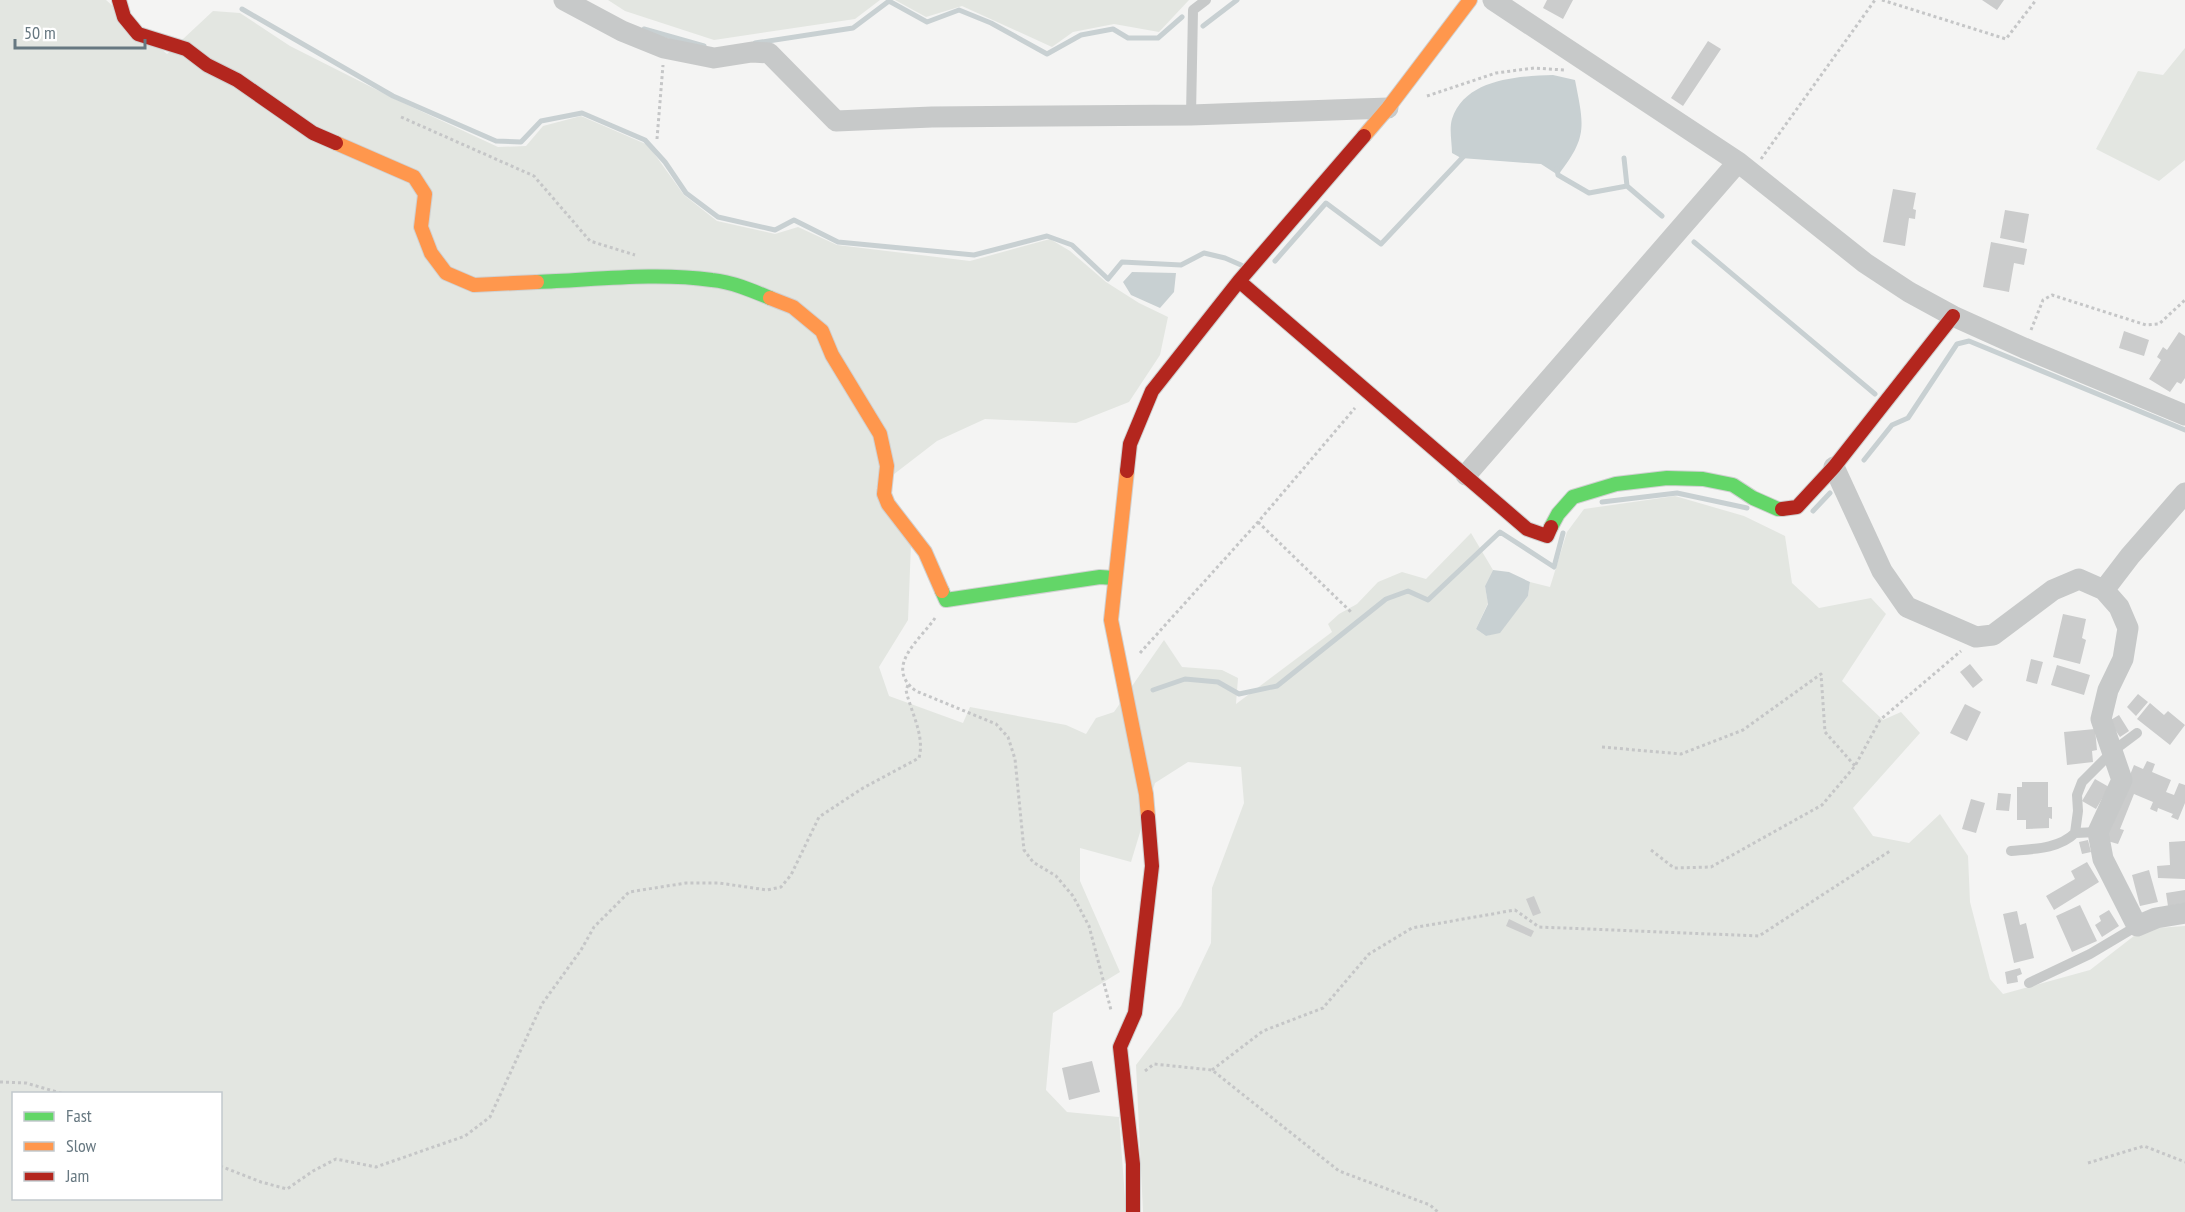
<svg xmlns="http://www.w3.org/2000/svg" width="2185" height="1212" font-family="'PT Sans Narrow',sans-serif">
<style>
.green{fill:#e3e6e1;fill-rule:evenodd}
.water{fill:#c8d0d2}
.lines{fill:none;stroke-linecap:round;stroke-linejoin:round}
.stream{stroke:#c8d0d2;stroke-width:5}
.building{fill:#cbcccc}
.fast-casing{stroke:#d0d1d1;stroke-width:16}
.slow-casing{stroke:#d0d1d1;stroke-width:16}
.jam-casing{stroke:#d0d1d1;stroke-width:16}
.path{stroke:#c5c6c7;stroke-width:3;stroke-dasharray:3 3;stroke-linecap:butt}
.lane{stroke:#c7c9c9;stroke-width:10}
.street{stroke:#c7c9c9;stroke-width:21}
.fast{stroke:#63d668;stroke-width:14}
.slow{stroke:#ff974d;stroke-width:14}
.jam{stroke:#b3261e;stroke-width:14}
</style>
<rect width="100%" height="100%" fill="#f4f4f3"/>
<path class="green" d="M0,0H106L167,54L213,11L240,13L290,46L397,100L498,147L526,146L543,126L581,116L648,145L684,195L717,221L775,234L798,227L837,245L970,261L1050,239L1070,251L1106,282L1139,303L1168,317L1160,355L1129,402L1076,423L985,419L937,441L876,488L911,544L908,620L879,667L889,696L963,723L970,707L1066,725L1086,734L1096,718L1114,712L1164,640L1182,667L1222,670L1238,678L1236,704L1332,632L1328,624L1339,614L1357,604L1378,582L1402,572L1426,579L1471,533L1493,570L1485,586L1488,603L1476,629L1486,636L1500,632L1528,596L1530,582L1550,587L1567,532L1584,509L1675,496L1744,516L1785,536L1792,583L1819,608L1871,598L1886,614L1842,681L1883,720L1901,712L1920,733L1853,808L1873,836L1909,843L1940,814L1968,856L1970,902L1990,979L2003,994L2090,970L2143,929L2185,926V1212H1143L1136,1065L1181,1006L1211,943L1212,888L1244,803L1241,767L1188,762L1155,783L1131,862L1080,848V881L1120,972L1053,1013L1046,1090L1067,1112L1119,1117L1126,1212H0ZM14,1094H220V1198H14Z
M608,0H880L855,19L714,40L625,11Z
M895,0H1189L1159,32L1114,24L1073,32L1052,47L962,6L926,17Z
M2185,48V160L2159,181L2096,149L2138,71L2163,75Z"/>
<path class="water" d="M1553,75L1575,80C1584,126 1588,137 1558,175L1541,164L1461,158L1452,153C1452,143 1449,129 1452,119C1465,79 1517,76 1553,75Z
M1132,272L1176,273L1174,292L1160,308L1131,295L1123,282Z
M1493,570L1509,572L1530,582L1528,596L1500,633L1486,636L1476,629L1488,604L1485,586Z"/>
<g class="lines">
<path class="stream" d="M242,9L393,96L496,141L521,142L541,121L582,113L645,140L665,162L686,193L718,217L775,230L794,220L838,242L974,255L1047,236L1072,245L1108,279L1122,262L1181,265L1204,253L1225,258L1241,265
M1203,26L1237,0
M644,29L704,46
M755,43L853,28L889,1L927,22L959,10L991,23L1047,54L1081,35L1113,29L1128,38H1158L1182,17
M1624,158L1627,186L1662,216
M1557,169L1558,175L1589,193L1627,186
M1694,242L1875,394
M1275,261L1326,203L1381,244L1464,156
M1864,460L1892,425L1908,418L1957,344L1969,341L2185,430
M1602,502L1677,493L1747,508
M1813,511L1830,493
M1153,690L1185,679L1218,682L1239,694L1277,686L1386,599L1408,591L1428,600L1500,532L1554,567L1563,533"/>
</g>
<path class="building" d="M1547,0H1573L1563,19L1543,8Z
M1982,0H2004L1997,10Z
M1708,41L1721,49L1683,106L1671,98Z
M1893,189L1916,193L1913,209L1916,210L1915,219L1909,218L1905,246L1883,242Z
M2005,210L2029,214L2024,243L2000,238Z
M1991,242L2027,249L2024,265L2014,263L2009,292L1983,287Z
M2124,331L2149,340L2144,356L2119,348Z
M2179,332L2185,336V378L2181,384L2177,382L2170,392L2149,379L2161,360L2157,357L2163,347L2167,350Z
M2063,614L2086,619L2082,638L2086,640L2080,664L2053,657Z
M2031,659L2043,662L2037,684L2026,681Z
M1970,664L1983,680L1973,688L1960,672Z
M2057,665L2090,675L2084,695L2051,685Z
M2138,694L2148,702L2136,716L2127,707Z
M2150,703L2164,715L2168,711L2185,725L2170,745L2137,719Z
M1965,704L1981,712L1967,741L1950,733Z
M2119,715L2129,731L2120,737L2109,721Z
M2095,729L2097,750L2092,751L2093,762L2067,765L2064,732Z
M2147,761L2155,764L2152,772L2171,780L2166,792L2174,795L2179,783L2185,785V803L2178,820L2171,817L2173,814L2158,808L2157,812L2150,809L2153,802L2134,794L2120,829L2124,830L2118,844L2104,840L2134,765L2143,769Z
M2095,779L2109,787L2096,809L2082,801Z
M2022,782H2048V807H2052V819L2049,818V828L2026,829V820H2017V787H2022Z
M1998,793L2011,794L2009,811L1996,810Z
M1971,799L1985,803L1976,833L1962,829Z
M2088,840L2091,852L2082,854L2079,842Z
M2185,841V879L2158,878L2157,866L2170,865L2169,842Z
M2087,862L2099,882L2054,910L2046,896L2075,879L2071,871Z
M2149,870L2158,902L2140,906L2132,875Z
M2185,890V903L2168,906L2166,893Z
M1534,896L1541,913L1533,916L1526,899Z
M2080,905L2097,941L2072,952L2056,916Z
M2109,910L2119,926L2102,937L2095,925L2101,921L2099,916Z
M2017,911L2020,925L2026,923L2034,958L2014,963L2003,914Z
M1509,919L1534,931L1531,937L1506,926Z
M2020,968L2022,974L2017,976L2018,982L2007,984L2005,972Z
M1092,1061L1100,1092L1069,1100L1062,1068Z"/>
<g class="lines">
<g class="fast-casing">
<path id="fast" d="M537,282C594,280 655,272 712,280C732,282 751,290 770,298
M1551,527L1558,514L1573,497L1616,484L1667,478L1703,479L1733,485L1753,498L1778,509H1782
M942,591L946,600L1100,577L1114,578"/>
</g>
<g class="slow-casing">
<path id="slow" d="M1364,136L1388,108L1470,0
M336,143L414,177L425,194L421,227L431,253L446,273L474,285L537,282
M770,298L793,307L822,331L832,355L880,434L887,466L884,494L888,504L925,552L942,591
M1127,471L1111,620L1146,794L1148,817"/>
</g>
<g class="jam-casing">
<path id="jam" d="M119,0L124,17L138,34L186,49L207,65L237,80L313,133L336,143
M1239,281L1527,529L1547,536L1551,527
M1127,471L1130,444L1152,391L1239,281L1364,136
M1782,509L1797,507L1834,467L1953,316
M1133,1212V1164L1120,1047L1135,1013L1152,866L1148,817"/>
</g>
<path class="path" d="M1882,0L2006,39L2036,0
M1427,96L1496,73L1534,68L1564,70
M401,117L534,176L590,241L635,255
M657,139L663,65
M1761,159L1875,0
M2031,330L2043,300L2052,295L2146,325L2159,324L2185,300
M1258,522L1351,612
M935,618C920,640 883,667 916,691L996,724L1008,737L1015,759L1024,850L1033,862L1056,876L1073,896L1089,926L1111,1010
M1140,653L1258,522L1355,408
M1602,747L1681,754L1743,730L1821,674L1825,732L1855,766
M1651,850L1674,868L1711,867L1822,805L1855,766L1880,720L1961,651
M1212,1070L1263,1031L1323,1008L1369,954L1412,928L1515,910L1539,927L1759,936L1890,851
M1145,1071L1154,1064L1212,1070L1339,1171L1430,1205L1438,1212
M0,1082L26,1083L64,1094
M2088,1163L2144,1146L2185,1162
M220,1166L261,1182L287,1189L313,1171L336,1159L376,1167L465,1136L490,1117L542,1004L581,950L594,927L629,892L686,883H719L767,890L781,887L791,875L819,817L863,788L919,758C925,735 911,713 906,690L908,685"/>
<path class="lane" d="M1191,115L1193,10L1206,0
M2075,833L2078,811L2077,795L2082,782L2113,751L2137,733
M2011,851C2032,849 2059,849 2075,833L2098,832
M2029,983L2090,954L2137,926"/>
<path class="street" d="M564,0L622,31L664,48L714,58L752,52L769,53L836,121L932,117L1191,115L1388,108
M1493,0L1738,162L1865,263L1909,292L1953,316L2024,348L2185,415
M1834,467L1882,571L1907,607L1976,637L1993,635L2053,590L2079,579L2104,590L2119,607L2128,628L2123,659L2108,690L2101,719L2122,780L2098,832L2103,859L2137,926L2156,918L2185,913
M1466,475L1738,162
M2104,590L2130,556L2185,493"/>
<use href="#fast" class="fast"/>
<use href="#slow" class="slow"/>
<use href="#jam" class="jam"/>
</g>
<rect x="12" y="1092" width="210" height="108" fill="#ffffff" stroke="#c2c9cd" stroke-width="1.5"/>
<rect x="24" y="1112" width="30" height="9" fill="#63d668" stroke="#c2c9cd" stroke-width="1.5"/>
<text x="66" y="1122" font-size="18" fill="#677881">Fast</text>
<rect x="24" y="1142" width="30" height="9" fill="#ff974d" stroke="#c2c9cd" stroke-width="1.5"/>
<text x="66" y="1152" font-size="18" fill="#677881">Slow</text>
<rect x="24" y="1172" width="30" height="9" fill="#b3261e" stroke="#c2c9cd" stroke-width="1.5"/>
<text x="66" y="1182" font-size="18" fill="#677881">Jam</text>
<path d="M15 39v9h130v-9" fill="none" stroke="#677881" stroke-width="3"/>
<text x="24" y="39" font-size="18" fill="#677881" stroke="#ffffff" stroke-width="4.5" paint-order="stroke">50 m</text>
</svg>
